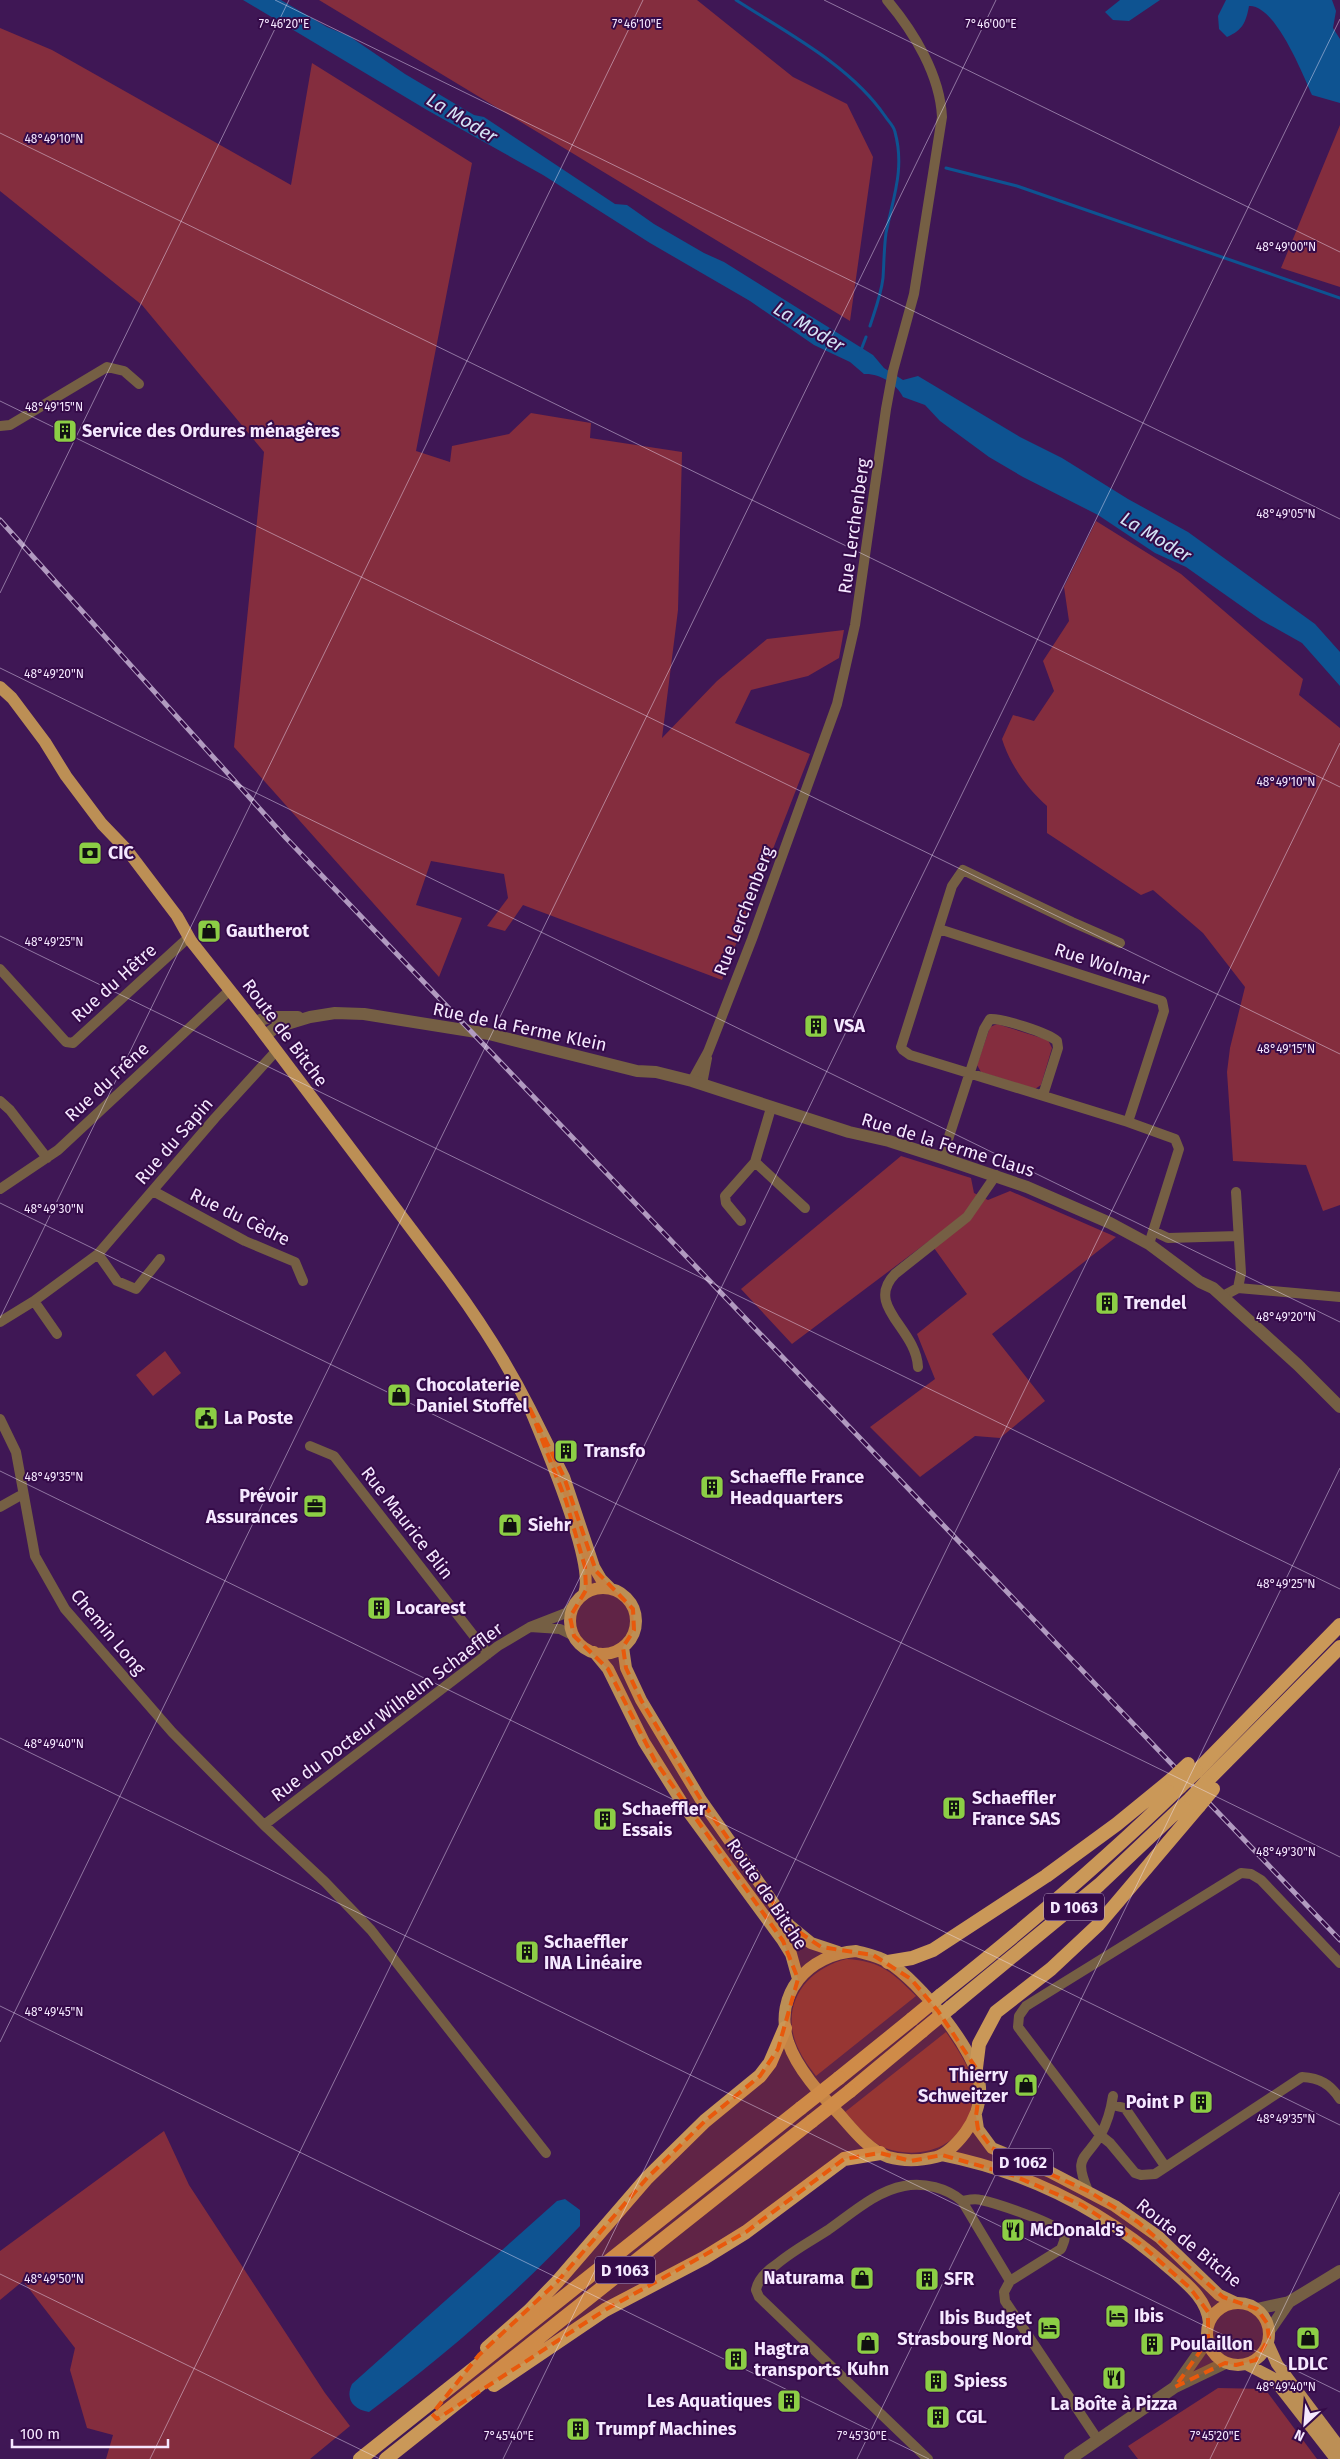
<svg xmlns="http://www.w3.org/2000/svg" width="1340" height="2459" font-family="'Fira Sans',sans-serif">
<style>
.green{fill:#842d3e}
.water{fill:#0e5391}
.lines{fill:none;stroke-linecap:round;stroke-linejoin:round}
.stream{stroke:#0e5391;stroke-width:3}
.minor{stroke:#755f44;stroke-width:10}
.tertiary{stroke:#755f44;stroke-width:12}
.primary{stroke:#bc8f55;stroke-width:12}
.trunk{stroke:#ca9858;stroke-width:14}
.rail-casing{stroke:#b19ac0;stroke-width:5}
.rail{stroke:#350b49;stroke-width:3;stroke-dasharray:9;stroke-linecap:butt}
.trunk-bridge{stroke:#ca9858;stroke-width:14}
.marked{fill:#e8590c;fill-opacity:0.2;stroke:#e8590c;stroke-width:4;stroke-dasharray:10 6;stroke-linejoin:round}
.ticks{fill:none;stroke:#f5e8ff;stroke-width:1;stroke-opacity:0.45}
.labels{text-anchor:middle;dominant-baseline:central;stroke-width:4;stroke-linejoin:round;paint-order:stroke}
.shield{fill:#350b49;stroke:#bba6c8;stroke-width:1}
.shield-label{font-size:16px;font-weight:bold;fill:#f5e8ff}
.poi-label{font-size:18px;font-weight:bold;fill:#f5e8ff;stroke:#350b49;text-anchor:start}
.street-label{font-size:18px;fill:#f5e8ff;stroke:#350b49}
.water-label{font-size:19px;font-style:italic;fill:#d3e3f5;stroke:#350b49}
.ticks-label{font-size:12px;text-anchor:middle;fill:#f5e8ff;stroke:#350b49;stroke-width:4;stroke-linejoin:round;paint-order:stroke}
</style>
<rect width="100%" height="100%" fill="#3f1755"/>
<path class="green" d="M319,0H697L793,77L847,104L873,157L850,321Z
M0,28L52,50L291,185L312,63L472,163L416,451L450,462L452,446L509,434L531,413L591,423L590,438L682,452L678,610L662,738L717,681L767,639L844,630L839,658L808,676L751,690L735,723L810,754L722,980L523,905L505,931L487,926L508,898L504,874L431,861L416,905L462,918L439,977L234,747L264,452L142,305L0,191Z
M1340,125V287L1281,268Z
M1096,521L1181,574L1303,679L1299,695L1340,728V1205L1323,1211L1306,1165L1233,1161L1227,1072L1230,1048L1245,987L1203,933L1153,890L1141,895L1047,833V806C1027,788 1010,765 1002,739L1013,715L1034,721L1054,691L1043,661L1069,621L1064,587Z
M997,1024L1048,1040L1052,1048L1041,1085L1035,1089L981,1072L977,1065L990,1027Z
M901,1156L971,1178L974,1193L988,1200L1010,1191L1116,1237L992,1334L1045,1401L1000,1438L975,1436L920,1477L870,1427L935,1379L917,1334L967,1294L929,1241L792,1344L741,1289Z
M165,1351L181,1373L153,1396L136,1375Z
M847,1959C881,1961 893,1973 916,1996L816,2076C810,2068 803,2059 799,2050C778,2008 804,1969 847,1959Z
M946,2032C956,2047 969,2065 973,2083C975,2092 972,2104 970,2113C958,2149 918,2160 885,2148C869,2142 857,2125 845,2112Z
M164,2131L189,2185L325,2393L350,2426L310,2459H106L113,2435L87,2428L70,2370L75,2348L23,2281L0,2300V2251Z
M1218,2388L1265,2389L1317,2459H1138L1128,2446Z"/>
<path class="water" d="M243,0H281L327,27L349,36L405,74L474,115L484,117L615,204L627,205L654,224L704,253L724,262L873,355L884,368L903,380L918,376L1020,437L1062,458L1128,499L1188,532L1315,624L1340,652V686L1302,643L1261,620L1186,567L1155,553L1098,515L1023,477L989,457L940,421L925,405L903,397C897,384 879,373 864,374L850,362L814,345L750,301L650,243L543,175L427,110Z
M1120,0H1160L1129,21L1113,20L1105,12Z
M1226,0H1332L1336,11L1333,28L1340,39V103L1312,95C1303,75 1275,4 1249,6C1246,22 1243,30 1227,37L1219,29L1218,16Z
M565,2199L580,2210V2226C514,2295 445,2356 369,2412C353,2409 345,2399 352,2384L557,2201Z"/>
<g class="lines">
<path class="stream" d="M736,0C787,33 850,65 885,116C888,121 894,126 895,132C905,169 893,198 886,233C884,248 884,263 883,278C881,295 875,310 870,326
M946,168L1017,186L1340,298
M861,350L866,337"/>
<path class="minor" d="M0,426L10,425L107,367L124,371L139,384
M939,929L1162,1001L1164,1011L1128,1122
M1120,943L1072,922L963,870L952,886L901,1047L903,1050L910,1055L1128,1122L1175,1139L1179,1149L1149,1244
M0,969L66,1042L73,1043L189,937
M692,1081L708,1052L752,939L837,704L855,625L886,409L893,371L914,294L942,117C940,75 914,32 887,0
M702,1084L707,1058
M0,1101L10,1110L47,1158
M942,1158L984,1029L990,1019C1002,1018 1048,1033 1057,1041L1058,1048L1043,1095
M755,1162L805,1208
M0,1189L58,1150L230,990
M153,1191L245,1241L295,1262L303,1281
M1236,1192L1241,1273L1238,1288
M741,1221L726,1203L725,1196L755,1162L771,1108
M1153,1231L1168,1238L1238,1236
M98,1254L117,1281L136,1289L160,1259
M1223,1296L1238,1288L1340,1297
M34,1301L57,1334
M0,1322L34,1301L98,1254L215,1118L277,1050
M918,1367C916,1328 864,1306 895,1274L967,1217L996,1175
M0,1419L16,1452L35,1556L65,1609L172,1732L264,1825L325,1882L371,1930L546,2153
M310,1446L334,1456L488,1654
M0,1507L23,1494
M573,1606L566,1613L530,1627L560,1629L574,1636
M264,1825L498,1646L530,1627
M1340,1963L1261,1880L1251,1874L1241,1873L1026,2006L1019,2016L1018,2027L1100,2135L1110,2143L1135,2173L1141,2175L1155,2174L1302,2077C1320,2078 1330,2084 1340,2099
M1112,2105L1125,2108L1165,2166
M1088,2191C1073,2155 1085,2161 1101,2134C1107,2123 1111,2109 1113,2096
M962,2201C968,2200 974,2198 981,2200C995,2203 1057,2223 1064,2234C1066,2239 1063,2244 1061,2249L1010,2281L1004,2292L1005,2301L1098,2440
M928,2459L759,2297L756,2290C758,2279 768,2270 777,2264C792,2251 811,2241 828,2230C851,2214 876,2191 904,2186C924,2182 947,2188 962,2201L1010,2281"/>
<path class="tertiary" d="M255,1022L269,1017H298
M265,1035L277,1027L310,1017L335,1013L364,1014L489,1034L637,1071L656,1072L692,1081L849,1132L889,1141L942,1158L1027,1187L1110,1223L1149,1244L1200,1282L1213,1288L1298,1365L1340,1407
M1257,2309L1289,2302L1340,2271
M1269,2331L1289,2302
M1175,2387L1208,2340
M1070,2459L1175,2387L1225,2363"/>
<path class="primary" d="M0,687L12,698L45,742L66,776L102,824L127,850L177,916L191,941L255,1022L449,1279C480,1321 507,1363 530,1409
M570 1621a33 33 0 1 1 66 0a33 33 0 1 1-66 0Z
M584,1594C596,1563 544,1443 530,1409L564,1477L594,1567L601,1579L611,1589
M623,1647L626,1668L641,1700L701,1800L789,1925L811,1943L838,1952
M594,1652L608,1669L644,1742L686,1809L783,1941L791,1954L798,1979
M856,1951C867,1954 878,1956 888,1962C919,1981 977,2051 980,2087C981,2104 975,2119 965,2133C958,2142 948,2154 936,2157C920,2161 905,2162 888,2157C868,2149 854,2131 840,2115C821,2095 797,2069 788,2042C773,1993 809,1954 856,1951Z
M976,2116L978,2129L992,2148L1050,2172L1115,2206L1159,2237L1219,2295L1236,2303
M942,2155C1027,2172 1105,2211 1170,2269C1187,2284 1207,2299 1209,2323
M1207 2334a31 31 0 1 1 62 0a31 31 0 1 1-62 0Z
M1268,2344L1277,2364L1340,2448
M1246,2364L1273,2378L1336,2459"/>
<path class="trunk" d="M1196,1772L1340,1625
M1206,1782L1340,1647
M888,1962L912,1958L933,1950L1046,1876L1117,1824L1172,1779
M941,1995C1024,1929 1104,1861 1180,1787
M951,2007L1099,1885L1191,1798
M976,2068L979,2044L996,2012L1051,1969L1098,1925L1199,1806
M839,2078L912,2019
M850,2091L922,2031
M487,2348L529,2311L557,2282L647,2178L705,2121L760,2076L770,2063L785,2028
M494,2385L605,2310L704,2258L746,2232L844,2159L880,2153
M360,2459L801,2108
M386,2459L812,2121"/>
<g class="rail-casing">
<path id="rail" d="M0,520L286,838L1340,1940"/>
</g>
<use href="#rail" class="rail"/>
<path class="trunk-bridge" d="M1172,1779L1188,1764
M1180,1787L1196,1772
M1191,1798L1206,1782
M1199,1806L1213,1789
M912,2019L941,1995
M922,2031L951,2007
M801,2108L839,2078
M812,2121L850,2091"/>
</g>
<path class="marked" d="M530,1409L564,1477L596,1571L633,1609L634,1630L623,1647L626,1668L641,1700L701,1800L789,1925L821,1947L873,1955L911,1979L938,2011L976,2068L980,2087L976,2116L978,2129L992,2148L1088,2191L1138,2222L1223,2297L1257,2309L1267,2323L1269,2338L1256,2360L1236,2365L1225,2363L1175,2387L1208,2340V2312L1190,2288L1139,2243L1082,2205L1012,2175L942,2155L911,2161L880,2153L844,2159L746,2232L605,2310L437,2419L432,2414L479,2355L557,2282L647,2178L705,2121L760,2076L778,2049L798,1979L783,1941L655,1761L608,1669L574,1636L570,1617L586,1590L585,1567L566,1501Z"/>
<path class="ticks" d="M275,0L1340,519M824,0L1340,252M0,133L1340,787M0,401L1340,1054M0,593L289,0M0,668L1340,1322M0,936L1340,1589M0,1203L1340,1857M0,1318L643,0M0,1471L1340,2125M0,1738L1340,2392M0,2006L929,2459M0,2042L996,0M0,2274L380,2459M150,2459L1340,19M503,2459L1340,743M857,2459L1340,1468M1210,2459L1340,2192"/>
<defs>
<g id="building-square" transform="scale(1.25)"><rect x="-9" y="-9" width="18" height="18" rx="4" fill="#8cce45" stroke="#350b49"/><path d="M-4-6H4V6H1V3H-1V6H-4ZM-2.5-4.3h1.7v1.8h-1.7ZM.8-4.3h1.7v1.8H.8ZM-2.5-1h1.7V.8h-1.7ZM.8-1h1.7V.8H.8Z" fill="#111"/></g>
<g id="bank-square" transform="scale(1.25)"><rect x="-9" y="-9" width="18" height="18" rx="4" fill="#8cce45" stroke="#350b49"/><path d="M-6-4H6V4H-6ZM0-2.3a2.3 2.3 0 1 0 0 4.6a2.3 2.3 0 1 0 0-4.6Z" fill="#111"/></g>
<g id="shop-square" transform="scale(1.25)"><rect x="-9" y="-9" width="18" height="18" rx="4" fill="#8cce45" stroke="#350b49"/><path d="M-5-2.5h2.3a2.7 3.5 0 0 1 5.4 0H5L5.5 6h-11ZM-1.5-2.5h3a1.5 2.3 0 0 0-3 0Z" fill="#111"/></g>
<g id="civic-square" transform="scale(1.25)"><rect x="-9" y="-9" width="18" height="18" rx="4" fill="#8cce45" stroke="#350b49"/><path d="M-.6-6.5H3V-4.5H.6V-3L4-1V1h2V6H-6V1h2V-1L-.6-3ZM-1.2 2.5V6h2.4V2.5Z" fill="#111"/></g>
<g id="office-square" transform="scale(1.25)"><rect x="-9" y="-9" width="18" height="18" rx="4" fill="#8cce45" stroke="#350b49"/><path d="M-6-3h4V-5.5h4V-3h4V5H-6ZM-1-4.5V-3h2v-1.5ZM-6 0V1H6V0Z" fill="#111"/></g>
<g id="restaurant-square" transform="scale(1.25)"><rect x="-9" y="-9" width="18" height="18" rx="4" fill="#8cce45" stroke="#350b49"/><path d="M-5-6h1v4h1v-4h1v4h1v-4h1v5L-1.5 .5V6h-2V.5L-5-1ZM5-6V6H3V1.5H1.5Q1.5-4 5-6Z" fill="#111"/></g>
<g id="hotel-square" transform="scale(1.25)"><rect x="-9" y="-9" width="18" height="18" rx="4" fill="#8cce45" stroke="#350b49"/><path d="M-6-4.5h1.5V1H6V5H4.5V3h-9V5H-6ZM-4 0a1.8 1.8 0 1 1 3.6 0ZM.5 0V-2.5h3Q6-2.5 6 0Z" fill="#111"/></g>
</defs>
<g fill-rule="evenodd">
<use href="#building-square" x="65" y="431"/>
<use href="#bank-square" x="90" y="853"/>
<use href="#shop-square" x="209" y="931"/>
<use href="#building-square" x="816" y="1026"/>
<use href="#building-square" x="1107" y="1303"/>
<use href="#shop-square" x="399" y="1395"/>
<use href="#civic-square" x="206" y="1418"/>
<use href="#building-square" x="566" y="1451"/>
<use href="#building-square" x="712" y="1487"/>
<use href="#office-square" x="315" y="1506"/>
<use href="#shop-square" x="510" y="1525"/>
<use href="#building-square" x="379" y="1608"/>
<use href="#building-square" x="954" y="1808"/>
<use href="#building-square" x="605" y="1819"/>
<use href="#building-square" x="527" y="1952"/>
<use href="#shop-square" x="1026" y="2085"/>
<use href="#building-square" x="1201" y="2102"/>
<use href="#restaurant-square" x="1013" y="2230"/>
<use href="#shop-square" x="862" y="2278"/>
<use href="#building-square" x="927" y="2279"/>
<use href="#hotel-square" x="1117" y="2316"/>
<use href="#hotel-square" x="1049" y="2328"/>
<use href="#shop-square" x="1308" y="2338"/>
<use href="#shop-square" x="868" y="2343"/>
<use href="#building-square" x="1152" y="2344"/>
<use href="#building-square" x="736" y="2359"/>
<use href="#restaurant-square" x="1114" y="2378"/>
<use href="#building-square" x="936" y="2381"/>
<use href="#building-square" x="789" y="2401"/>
<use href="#building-square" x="938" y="2417"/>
<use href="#building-square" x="578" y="2429"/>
</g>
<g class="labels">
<g class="shield">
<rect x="1044" y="1893.5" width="60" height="27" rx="4"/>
<rect x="993" y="2148.5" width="60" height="27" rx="4"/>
<rect x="595" y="2256.5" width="60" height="27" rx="4"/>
</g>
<g class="shield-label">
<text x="1074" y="1907">D 1063</text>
<text x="1023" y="2162">D 1062</text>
<text x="625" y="2270">D 1063</text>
</g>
<g class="poi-label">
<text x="82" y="431">Service des Ordures ménagères</text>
<text x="108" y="853">CIC</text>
<text x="226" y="931">Gautherot</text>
<text x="834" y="1026">VSA</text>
<text x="1124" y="1303">Trendel</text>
<text x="416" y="1385">Chocolaterie<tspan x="416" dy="21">Daniel Stoffel</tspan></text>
<text x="224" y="1418">La Poste</text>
<text x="584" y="1451">Transfo</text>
<text x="730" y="1477">Schaeffle France<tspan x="730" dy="21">Headquarters</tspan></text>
<text x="298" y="1496" text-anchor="end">Prévoir<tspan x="298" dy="21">Assurances</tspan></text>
<text x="528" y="1525">Siehr</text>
<text x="396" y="1608">Locarest</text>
<text x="972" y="1798">Schaeffler<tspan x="972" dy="21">France SAS</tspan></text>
<text x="622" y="1809">Schaeffler<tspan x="622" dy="21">Essais</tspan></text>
<text x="544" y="1942">Schaeffler<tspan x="544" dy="21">INA Linéaire</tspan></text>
<text x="1008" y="2075" text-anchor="end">Thierry<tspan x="1008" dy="21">Schweitzer</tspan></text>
<text x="1184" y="2102" text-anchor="end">Point P</text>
<text x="1030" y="2230">McDonald's</text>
<text x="844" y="2278" text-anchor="end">Naturama</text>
<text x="944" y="2279">SFR</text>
<text x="1134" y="2316">Ibis</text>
<text x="1032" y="2318" text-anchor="end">Ibis Budget<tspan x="1032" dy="21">Strasbourg Nord</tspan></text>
<text x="1170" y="2344">Poulaillon</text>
<text x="754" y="2349">Hagtra<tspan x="754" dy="21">transports</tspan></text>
<text x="1308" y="2364" text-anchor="middle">LDLC</text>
<text x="868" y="2369" text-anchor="middle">Kuhn</text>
<text x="954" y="2381">Spiess</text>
<text x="772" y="2401" text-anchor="end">Les Aquatiques</text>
<text x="1114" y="2404" text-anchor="middle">La Boîte à Pizza</text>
<text x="956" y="2417">CGL</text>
<text x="596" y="2429">Trumpf Machines</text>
</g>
<g class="street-label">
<text transform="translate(854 526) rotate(-82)">Rue Lerchenberg</text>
<text transform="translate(744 911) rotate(-69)">Rue Lerchenberg</text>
<text transform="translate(1102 964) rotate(18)">Rue Wolmar</text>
<text transform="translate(114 983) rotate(-42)">Rue du Hêtre</text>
<text transform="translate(520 1027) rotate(12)">Rue de la Ferme Klein</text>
<text transform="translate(285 1033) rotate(53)">Route de Bitche</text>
<text transform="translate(107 1082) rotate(-43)">Rue du Frêne</text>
<text transform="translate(174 1141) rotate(-49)">Rue du Sapin</text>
<text transform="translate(948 1145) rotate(17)">Rue de la Ferme Claus</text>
<text transform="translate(240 1217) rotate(26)">Rue du Cèdre</text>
<text transform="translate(407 1523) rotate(52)">Rue Maurice Blin</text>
<text transform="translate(108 1632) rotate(50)">Chemin Long</text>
<text transform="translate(387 1712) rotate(-37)">Rue du Docteur Wilhelm Schaeffler</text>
<text transform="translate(767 1894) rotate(56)">Route de Bitche</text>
<text transform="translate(1189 2243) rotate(39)">Route de Bitche</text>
</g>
<g class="water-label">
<text transform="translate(462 118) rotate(31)">La Moder</text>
<text transform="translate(809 327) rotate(31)">La Moder</text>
<text transform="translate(1156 537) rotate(31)">La Moder</text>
</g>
</g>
<g class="ticks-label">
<text x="284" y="28">7°46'20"E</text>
<text x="637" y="28">7°46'10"E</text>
<text x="991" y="28">7°46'00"E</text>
<text x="54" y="143">48°49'10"N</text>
<text x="1286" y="251">48°49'00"N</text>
<text x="54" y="411">48°49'15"N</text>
<text x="1286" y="518">48°49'05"N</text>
<text x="54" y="678">48°49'20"N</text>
<text x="1286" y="786">48°49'10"N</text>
<text x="54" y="946">48°49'25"N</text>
<text x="1286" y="1053">48°49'15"N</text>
<text x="54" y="1213">48°49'30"N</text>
<text x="1286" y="1321">48°49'20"N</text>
<text x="54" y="1481">48°49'35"N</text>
<text x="1286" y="1588">48°49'25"N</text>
<text x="54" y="1748">48°49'40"N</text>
<text x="1286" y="1856">48°49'30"N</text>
<text x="54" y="2016">48°49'45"N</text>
<text x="1286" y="2123">48°49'35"N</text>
<text x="54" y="2283">48°49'50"N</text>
<text x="1286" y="2391">48°49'40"N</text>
<text x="509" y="2440">7°45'40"E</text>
<text x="862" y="2440">7°45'30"E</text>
<text x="1215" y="2440">7°45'20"E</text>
</g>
<g transform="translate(1305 2424) rotate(206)" stroke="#350b49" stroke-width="4" paint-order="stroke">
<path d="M0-4L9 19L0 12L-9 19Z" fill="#f5e8ff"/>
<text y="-8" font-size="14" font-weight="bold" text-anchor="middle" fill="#f5e8ff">N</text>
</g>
<path d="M12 2439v8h156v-8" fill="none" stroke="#f5e8ff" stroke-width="2.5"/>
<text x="20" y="2439" font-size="15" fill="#f5e8ff" stroke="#350b49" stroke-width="4" paint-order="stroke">100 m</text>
</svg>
